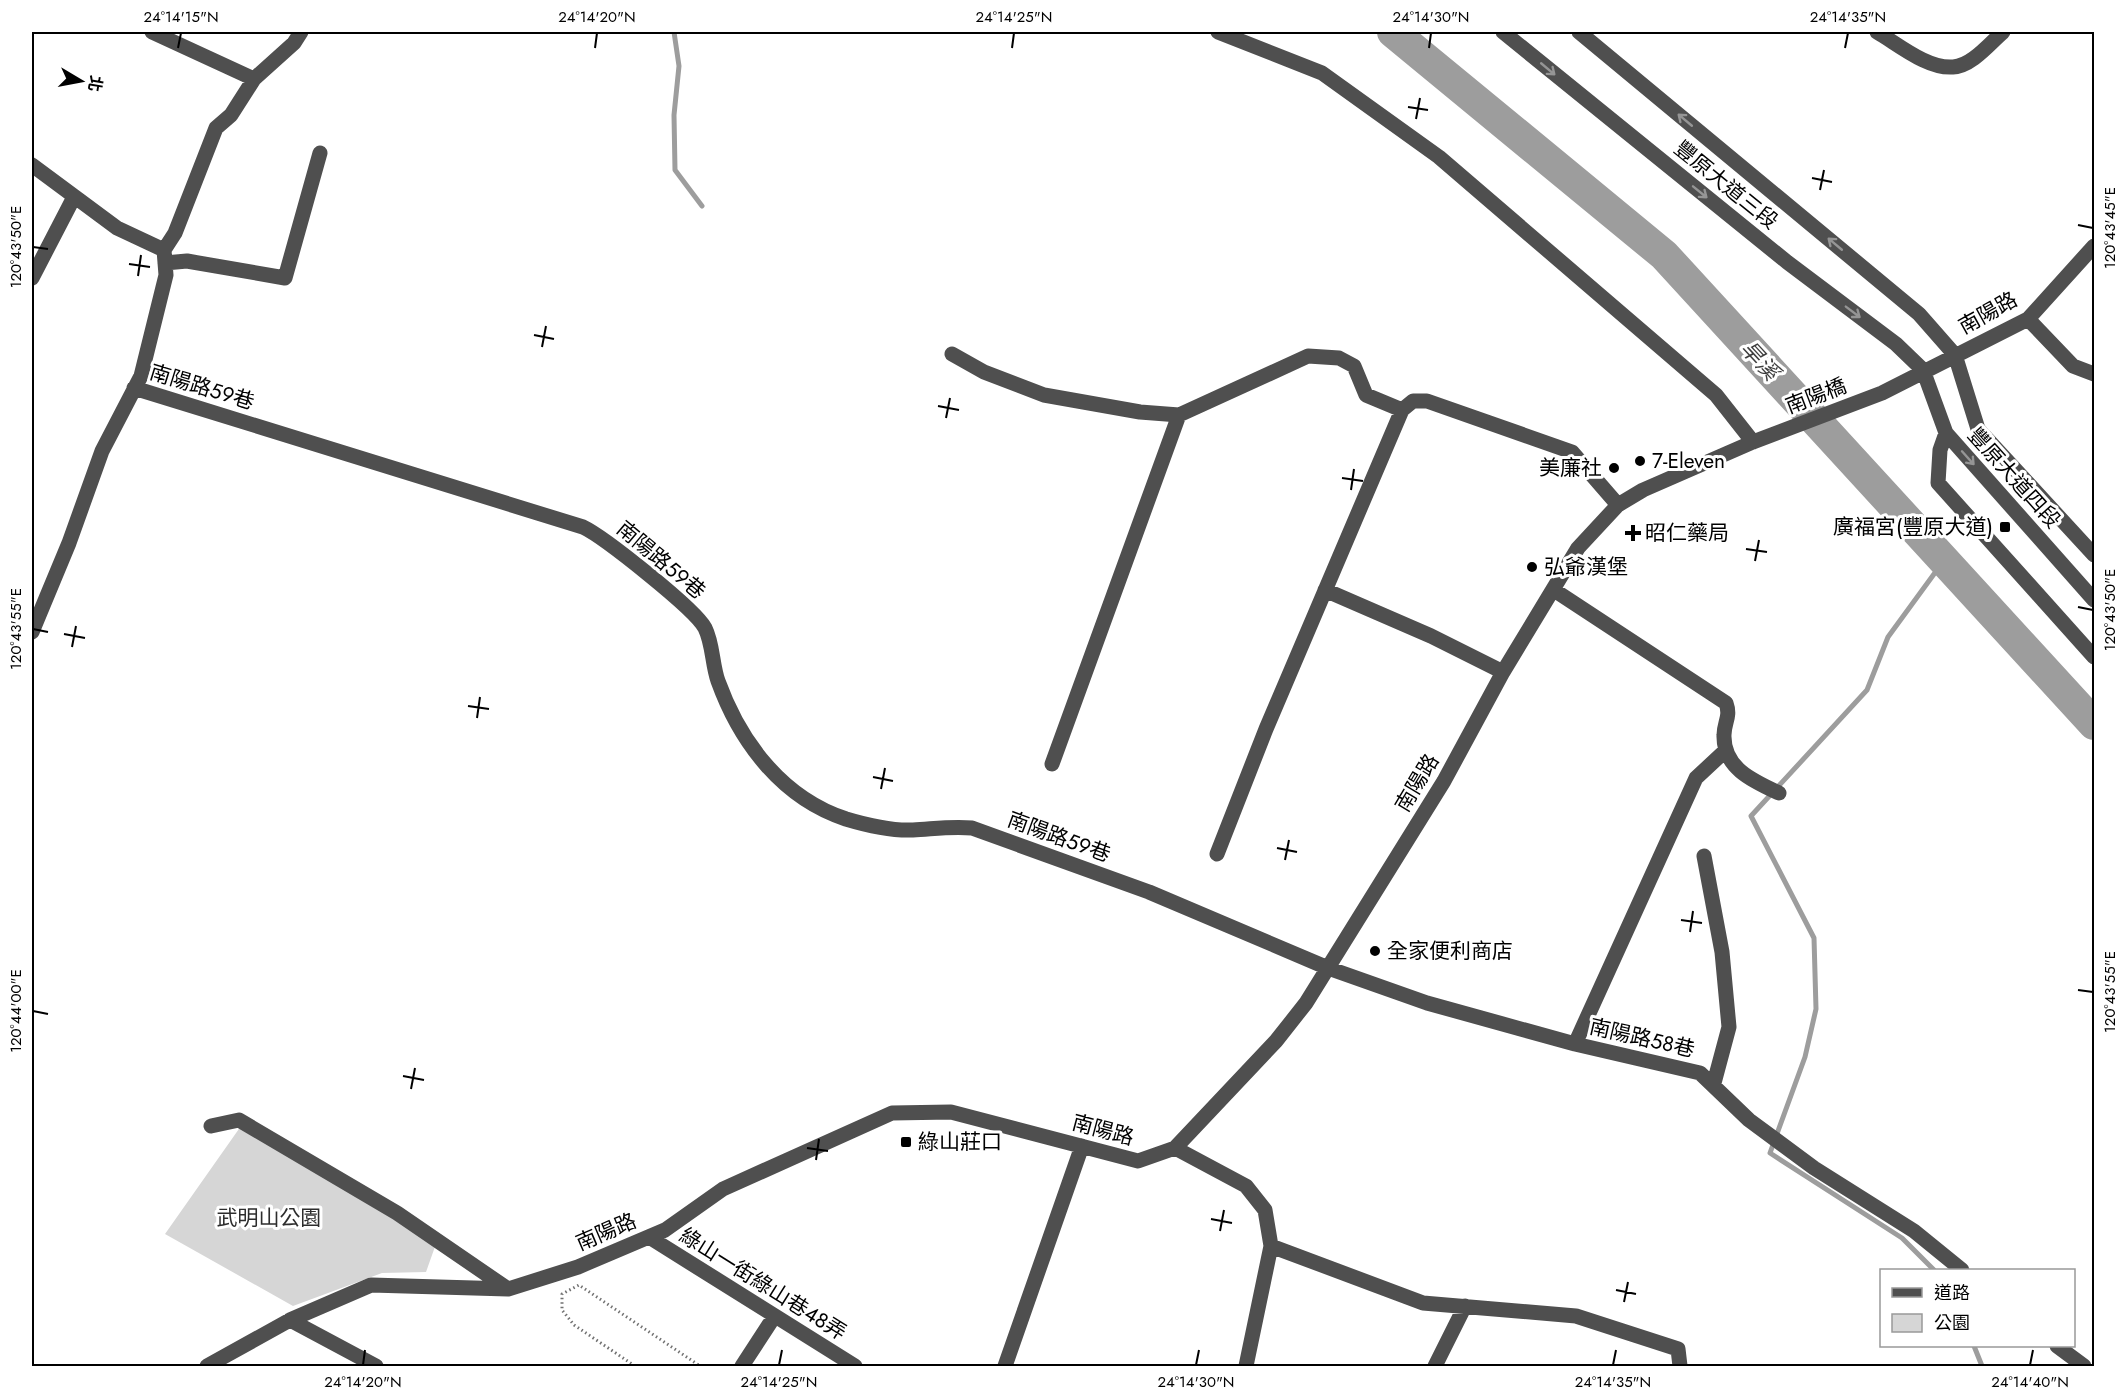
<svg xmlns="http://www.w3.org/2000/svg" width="2126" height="1398" font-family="Jost,'Noto Sans TC',sans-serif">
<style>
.green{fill:#d6d6d6}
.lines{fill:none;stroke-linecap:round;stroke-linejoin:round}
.stream{stroke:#9d9d9d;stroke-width:5}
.river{stroke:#9d9d9d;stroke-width:32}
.path{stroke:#717171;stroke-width:3;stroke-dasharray:1.5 3;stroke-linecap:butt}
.minor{stroke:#4f4f4f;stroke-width:15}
.oneway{stroke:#959595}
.ticks{fill:none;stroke:#000;stroke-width:2}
.poi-dot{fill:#000;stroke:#fff;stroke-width:2}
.labels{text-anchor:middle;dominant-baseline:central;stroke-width:6;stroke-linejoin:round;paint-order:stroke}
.street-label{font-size:21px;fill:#000;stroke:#fff}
.poi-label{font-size:21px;fill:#000;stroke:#fff;text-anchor:start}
.park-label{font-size:21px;fill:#2d2d2d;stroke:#fff}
.water-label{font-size:22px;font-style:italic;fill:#3e3e3e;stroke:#fff}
.neatline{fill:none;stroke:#000;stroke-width:2}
.ticks-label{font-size:15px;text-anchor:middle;fill:#000}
</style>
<rect width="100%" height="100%" fill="#fff"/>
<path class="green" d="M241,1126L437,1241L426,1272L382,1273L293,1306L165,1234Z"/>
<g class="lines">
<path class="stream" d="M674,32L679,66L674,115L675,170L702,206
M1934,1270L1902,1238L1770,1153L1805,1057L1816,1009L1814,938L1751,816L1867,690L1888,637L1945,559
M1974,1346L1982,1366"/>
<path class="river" d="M1393,32L1664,255L2094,724"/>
<path class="path" d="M635,1366L574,1325L562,1310V1294L579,1285L700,1366"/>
<path class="minor" d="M152,32L254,79
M1218,32L1322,73L1439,157L1716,395L1753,442
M1503,32L1787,262L1896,344L1923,370L1946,433L2094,600
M1579,32L1919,314L1955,355L1978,429L2094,555
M1877,32C1898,44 1927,69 1953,67C1972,66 1990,43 2003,32
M32,165L117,228L164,250
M164,250L175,233L216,128L231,115L254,79L294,43L301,32
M165,263L187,261L285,278L320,153
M32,278L74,197
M2028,319L2073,366L2094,374
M952,354L984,372L1044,395L1140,412L1179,415L1308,356L1339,358L1354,366L1366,395L1402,410
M134,388L583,527C604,537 695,609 705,628C713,644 712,664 718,681C740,742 782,798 846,819C866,825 892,831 913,830C933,829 951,826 972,828L1149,892L1328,968L1427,1003L1575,1044L1700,1073L1749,1120L1814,1168L1914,1231L1962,1270
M1946,433L1940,450L1938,483L2094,657
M1325,590L1431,636L1503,672
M1554,590L1726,703C1731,717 1724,722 1724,735C1723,768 1753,781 1779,793
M32,632L69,543L102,451L141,376L166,275L164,250
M1052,764L1179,415
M1217,854L1266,729L1402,410L1413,401H1427L1572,452L1618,505
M1704,856L1722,952L1729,1027L1714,1083
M1575,1044L1696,778L1725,751
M211,1126L239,1120L397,1213L508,1289
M1175,1148L1246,1186L1265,1210L1271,1246L1246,1366
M649,1237L855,1366
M1271,1246L1423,1303L1576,1316L1678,1349L1680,1366
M290,1320L376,1366
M2057,1346L2084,1366
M207,1366L290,1320L371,1285L508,1289L578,1267L665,1230L723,1189L892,1113L951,1112L1138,1161L1175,1148L1276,1041L1306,1003L1444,781L1503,672L1578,548L1618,505L1643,490L1753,442L1882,393L2028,319L2094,246
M742,1366L774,1317
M1005,1366L1082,1146
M1435,1366L1465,1306"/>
</g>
<defs><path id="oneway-shaft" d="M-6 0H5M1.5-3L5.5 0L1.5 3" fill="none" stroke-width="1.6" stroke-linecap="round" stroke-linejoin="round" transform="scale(1.5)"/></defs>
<g class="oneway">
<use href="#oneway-shaft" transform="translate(1548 69) rotate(40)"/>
<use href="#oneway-shaft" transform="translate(1685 120) rotate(-140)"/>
<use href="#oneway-shaft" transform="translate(1700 192) rotate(39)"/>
<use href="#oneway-shaft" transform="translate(1835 244) rotate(-140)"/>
<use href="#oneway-shaft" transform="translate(1853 312) rotate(37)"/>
<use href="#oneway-shaft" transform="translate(1968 458) rotate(48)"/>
</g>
<path class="ticks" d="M178,48L181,33M595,48L597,33M1012,48L1014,33M1429,48L1431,33M1845,48L1848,33M1408,107L1428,110M1416,119L1420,98M1812,178L1832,182M1820,190L1824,170M2078,225L2093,228M33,247L48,249M129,264L150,267M138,276L141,255M534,335L554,339M542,347L546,326M938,406L959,410M946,418L950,398M1342,478L1363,481M1351,490L1354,469M1746,549L1767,552M1755,561L1759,540M2078,607L2093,610M33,629L48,632M64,634L85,638M72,647L76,626M468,706L489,709M477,718L480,697M873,777L893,781M881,789L885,768M1277,848L1297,852M1285,860L1289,840M1681,920L1702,923M1690,932L1693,911M2078,990L2093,992M33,1011L48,1014M403,1076L424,1080M411,1089L415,1068M807,1148L828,1151M816,1160L819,1139M1211,1219L1232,1223M1220,1231L1224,1210M1616,1290L1636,1294M1624,1302L1628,1282M363,1365L365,1350M779,1365L782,1350M1196,1365L1199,1350M1613,1365L1616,1350M2030,1365L2033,1350"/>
<g class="poi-dot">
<circle cx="1640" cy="461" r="6"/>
<circle cx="1614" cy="468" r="6"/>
<rect x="1999" y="521" width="12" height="12" rx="3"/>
<path d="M1630 524h6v6h6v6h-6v6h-6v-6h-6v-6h6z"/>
<circle cx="1532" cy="567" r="6"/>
<circle cx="1375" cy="951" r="6"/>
<rect x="900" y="1136" width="12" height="12" rx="3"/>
</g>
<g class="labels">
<g class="street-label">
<text transform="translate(1726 185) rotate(39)">豐原大道三段</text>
<text transform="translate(1988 313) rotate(-29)">南陽路</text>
<text transform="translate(202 387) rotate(17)">南陽路59巷</text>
<text transform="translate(1816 396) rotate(-21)">南陽橋</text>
<text transform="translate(2014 478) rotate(48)">豐原大道四段</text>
<text transform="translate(661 560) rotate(40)">南陽路59巷</text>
<text transform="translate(1417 783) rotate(-59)">南陽路</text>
<text transform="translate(1059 837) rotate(20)">南陽路59巷</text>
<text transform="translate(1642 1038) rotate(13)">南陽路58巷</text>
<text transform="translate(1103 1130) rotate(15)">南陽路</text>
<text transform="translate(606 1232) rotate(-23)">南陽路</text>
<text transform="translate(763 1284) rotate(32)">綠山一街綠山巷48弄</text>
</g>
<g class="poi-label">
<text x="1652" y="461">7-Eleven</text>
<text x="1602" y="468" text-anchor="end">美廉社</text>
<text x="1993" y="527" text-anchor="end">廣福宮(豐原大道)</text>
<text x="1645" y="533">昭仁藥局</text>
<text x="1544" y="567">弘爺漢堡</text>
<text x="1387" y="951">全家便利商店</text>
<text x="918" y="1142">綠山莊口</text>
</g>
<g class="park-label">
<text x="269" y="1218">武明山公園</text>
</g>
<g class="water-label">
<text transform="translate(1760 360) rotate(47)">旱溪</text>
</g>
</g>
<rect width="2126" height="1398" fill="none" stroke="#ffffff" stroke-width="66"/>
<rect x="1880" y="1269" width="195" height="78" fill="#ffffff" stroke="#999999" stroke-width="1.5"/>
<rect x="1892" y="1288" width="30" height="9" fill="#4f4f4f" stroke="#999999" stroke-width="1.5"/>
<text x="1934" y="1299" font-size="18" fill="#000000">道路</text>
<rect x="1892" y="1314" width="30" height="18" fill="#d6d6d6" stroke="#999999" stroke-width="1.5"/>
<text x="1934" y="1329" font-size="18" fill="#000000">公園</text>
<g transform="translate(81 81) rotate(100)" stroke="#ffffff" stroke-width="4.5" paint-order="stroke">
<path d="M0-4.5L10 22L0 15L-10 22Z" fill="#000000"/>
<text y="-9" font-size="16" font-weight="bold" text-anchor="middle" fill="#000000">北</text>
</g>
<rect x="33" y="33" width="2060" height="1332" class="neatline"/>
<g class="ticks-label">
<text x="181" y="22">24°14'15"N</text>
<text x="597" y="22">24°14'20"N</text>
<text x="1014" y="22">24°14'25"N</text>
<text x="1431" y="22">24°14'30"N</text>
<text x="1848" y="22">24°14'35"N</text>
<text transform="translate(2110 228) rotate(-90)" y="5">120°43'45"E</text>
<text transform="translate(16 247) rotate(-90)" y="5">120°43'50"E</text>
<text transform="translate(2110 610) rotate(-90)" y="5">120°43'50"E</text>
<text transform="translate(16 629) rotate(-90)" y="5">120°43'55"E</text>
<text transform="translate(2110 992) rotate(-90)" y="5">120°43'55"E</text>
<text transform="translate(16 1011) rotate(-90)" y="5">120°44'00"E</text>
<text x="363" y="1387">24°14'20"N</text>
<text x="779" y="1387">24°14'25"N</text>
<text x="1196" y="1387">24°14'30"N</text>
<text x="1613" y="1387">24°14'35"N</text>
<text x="2030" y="1387">24°14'40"N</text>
</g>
</svg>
